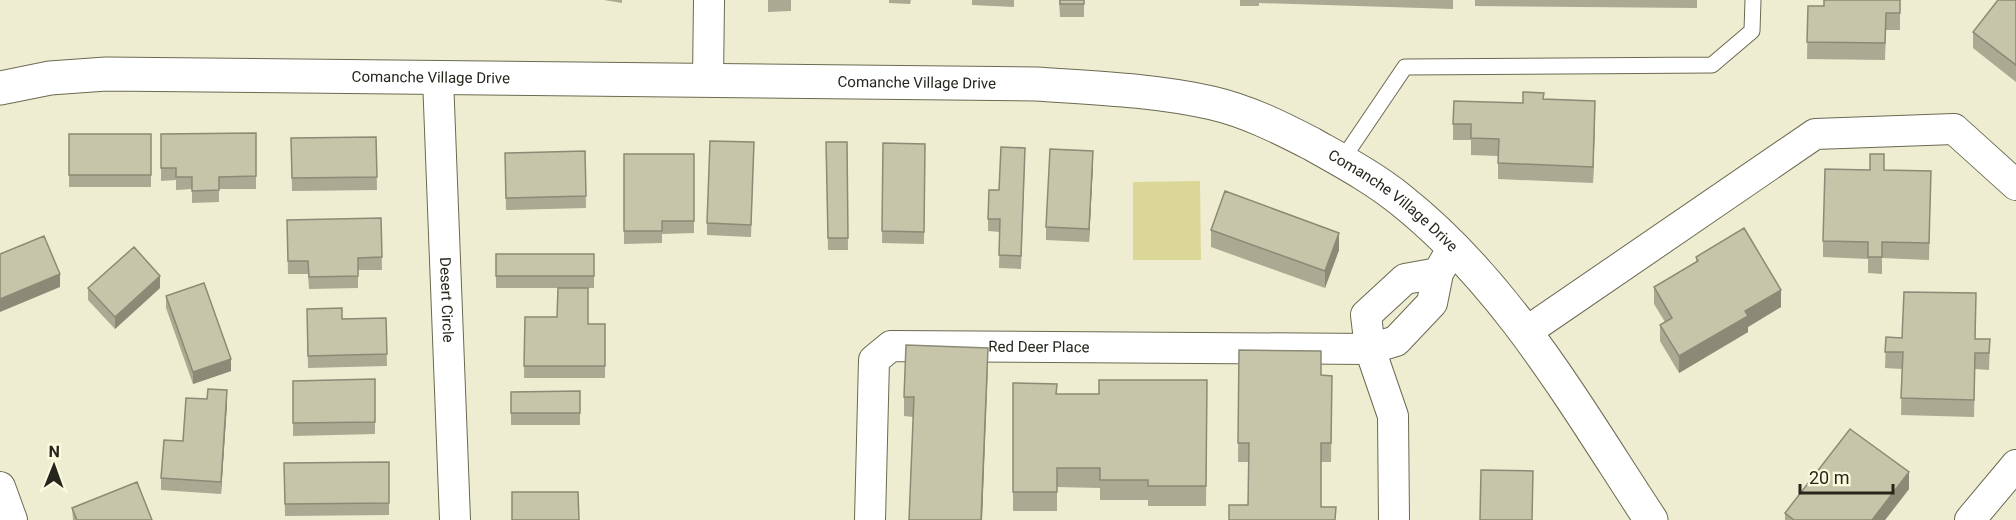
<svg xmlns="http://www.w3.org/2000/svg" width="2016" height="520" font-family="Roboto,sans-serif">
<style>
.green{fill:#dbd796}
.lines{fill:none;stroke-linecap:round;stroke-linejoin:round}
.lane-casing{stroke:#6b6a51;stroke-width:17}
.street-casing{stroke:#6b6a51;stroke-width:32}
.secondary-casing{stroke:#6b6a51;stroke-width:35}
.lane{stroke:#fff;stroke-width:15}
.street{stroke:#fff;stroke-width:30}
.secondary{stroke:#fff;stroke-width:33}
.wall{fill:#aaa991}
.shaded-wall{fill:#8b8a76}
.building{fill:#c6c5a9;stroke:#8b8a76;stroke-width:1.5}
.labels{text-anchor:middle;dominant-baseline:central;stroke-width:4.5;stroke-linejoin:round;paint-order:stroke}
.street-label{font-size:15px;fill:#27261c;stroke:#fbfade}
</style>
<rect width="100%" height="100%" fill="#eeedd1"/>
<path class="green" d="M1200,181L1201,260H1133V182Z"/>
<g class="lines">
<g class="lane-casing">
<path id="lane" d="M1342,160L1405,67L1712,65L1752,31L1753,0"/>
</g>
<g class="street-casing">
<g id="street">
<path id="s1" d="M438,78L455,520"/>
<path d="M708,80L709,0"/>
<path d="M1438,273L1405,279L1366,315L1370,349L1396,341L1432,303L1438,273L1453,247"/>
<path d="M1526,332L1815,134L1954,129L2016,185"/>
<path d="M0,487L12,520"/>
<path id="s2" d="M870,520L874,360L891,346L1370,349L1393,416L1394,520"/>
<path d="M1970,520L2016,465"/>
</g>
</g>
<g class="secondary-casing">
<g id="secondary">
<path id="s3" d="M0,88L50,78L106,74L1036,84C1095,88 1154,90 1212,103C1247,111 1281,128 1312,144C1342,161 1374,178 1401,200C1508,285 1577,408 1651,520"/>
</g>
</g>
<use href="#lane" class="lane"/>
<use href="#street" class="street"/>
<use href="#secondary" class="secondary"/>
</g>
<path class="wall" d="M604,0H622V3Z
M768,0H791V11L768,12Z
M889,0H911L910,4L889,3Z
M972,0H1014V7L972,5Z
M1059,0H1084V17H1060Z
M1240,0H1453V9L1259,3V6H1240Z
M1475,0H1697V8L1475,6Z
M1900,0V30H1886L1885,60L1807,59L1808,6H1824Z
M2016,0V82L1973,48V32Z
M1543,99L1595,117L1593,183L1498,179V156L1471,155V140H1453V124L1523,103Z
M256,133V189H219V202L192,203V189L176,190V180L161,181V134Z
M69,134H151V187H69Z
M376,137L377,190L292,191L291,138Z
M754,142L751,237L707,235V223Z
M826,142H847L848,250H828Z
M883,143L925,144L924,244L882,243Z
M585,151L586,208L506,210L505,153Z
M624,154H694V233L662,234V243L624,244Z
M1025,160L1021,269L999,268L1000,232L988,231V219L999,190Z
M1093,163L1089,242L1046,240V227Z
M1870,170H1884L1931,171L1929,260L1882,258V274L1868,273V259L1823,257V241Z
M381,218L382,270H358V288L309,289L308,274H288L287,220Z
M1211,230L1339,250L1325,288L1211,247Z
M496,254H594V288H588V324H605V378H524L525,317H557L558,288H496Z
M1696,257L1781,307L1748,327V332L1679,373L1660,341V325L1665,322L1654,304V287L1696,262Z
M88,288H160L115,329L88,300Z
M166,296L231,371L193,384L166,308Z
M307,309L342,319L386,318L387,366L308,368Z
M1886,337L1990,339L1989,370L1975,369L1974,417L1901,415L1902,369L1885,368Z
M1239,350L1321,375L1332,395L1331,462H1321L1248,505L1249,462H1238Z
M988,367L982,520H909L913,417L904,416V397Z
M375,379V434L293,436V381Z
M1207,380L1206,506H1148V500H1100V488L1057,487V511H1013V383L1057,394H1099Z
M580,391V425H511V392Z
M227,403L221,494L161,490V478L183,441Z
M389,462V515L285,516L284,463Z
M1909,489L1885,520H1785V513Z
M72,508L152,520H73Z"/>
<path class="shaded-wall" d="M1595,101V117L1593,183V167Z
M1093,151V163L1089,242V229Z
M1339,233V250L1325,288V271Z
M60,274V287L0,312V299Z
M160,276V288L115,329V317Z
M1781,290V307L1748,327V332L1679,373V356L1745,311Z
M988,348L982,520H981Z
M231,359V371L193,384V372Z
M227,390V403L221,494V482Z
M1909,472V489L1885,520H1872Z"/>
<path class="building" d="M1060,0H1084V4H1060Z
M1824,0H1900V13H1886L1885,43L1807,42L1808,6H1824Z
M1998,0H2016V65L1973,32Z
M1523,92L1544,93L1543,99L1595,101L1593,167L1498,163L1499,139L1471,138V124H1453L1454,101L1523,103Z
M256,133V176L219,177V190L192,191V177H176V168H161V134Z
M69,134H151V175H69Z
M376,137L377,177L292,178L291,138Z
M710,141L754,142L751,225L707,223Z
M826,142H847L848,238H828Z
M883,143L925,144L924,232L882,231Z
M1001,147L1025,148L1021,256L999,255L1000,219H988L989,190H999Z
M1050,149L1093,151L1089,229L1046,227Z
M585,151L586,196L506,198L505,153Z
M624,154H694V221H662V231H624Z
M1870,154H1884V170L1931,171L1929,243L1882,242V257H1868V242L1823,241L1825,169L1870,170Z
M1225,191L1339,233L1325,271L1211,230Z
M381,218L382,257L358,258V276L309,277L308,261H288L287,220Z
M1744,228L1781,290L1745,311L1748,316L1679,356L1660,325L1672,318L1654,287L1698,261L1696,257Z
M44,236L60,274L0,299V254Z
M134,247L160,276L115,317L88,288Z
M496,254H594V276H496Z
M204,283L231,359L193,372L166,296Z
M558,288H588V324H605V366H524L525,317H557Z
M1904,292L1976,293L1975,339H1990L1989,353H1975L1974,400L1901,398L1903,352H1885L1886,337L1902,338Z
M342,308V319L386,318L387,354L308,356L307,309Z
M906,345L988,348L981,520H909L914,397H904Z
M1239,350L1321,351V375L1332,376L1331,443H1321V507H1336L1335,520H1229V505H1248L1249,443H1238Z
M375,379V422L293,423V381Z
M1099,380H1207L1206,486H1148V480H1100V468H1057V492H1013V383L1057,384L1056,394H1099Z
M208,389L227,390L221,482L161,478L164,440L183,441L186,398L207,399Z
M580,391V413H511V392Z
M1850,429L1909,472L1872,520H1794L1785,513Z
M389,462V503L285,504L284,463Z
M1481,470L1533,471L1532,520H1480Z
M137,482L152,520H77L72,508Z
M512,492H578L579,520H512Z"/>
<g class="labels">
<g class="street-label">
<text stroke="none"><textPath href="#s3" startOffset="432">Comanche Village Drive</textPath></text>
<text stroke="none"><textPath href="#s3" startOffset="918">Comanche Village Drive</textPath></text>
<text stroke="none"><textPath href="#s3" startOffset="1422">Comanche Village Drive</textPath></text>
<text stroke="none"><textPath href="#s1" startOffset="222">Desert Circle</textPath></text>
<text stroke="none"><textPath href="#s2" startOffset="330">Red Deer Place</textPath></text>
</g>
</g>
<g transform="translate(54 466) rotate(1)" stroke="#fbfade" stroke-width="4.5" paint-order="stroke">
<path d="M0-4.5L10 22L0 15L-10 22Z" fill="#27261c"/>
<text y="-9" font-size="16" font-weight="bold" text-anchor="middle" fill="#27261c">N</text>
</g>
<path d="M1800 484v9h93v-9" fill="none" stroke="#27261c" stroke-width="3"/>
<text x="1809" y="484" font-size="18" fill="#27261c" stroke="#fbfade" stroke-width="4.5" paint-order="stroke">20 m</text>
</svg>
